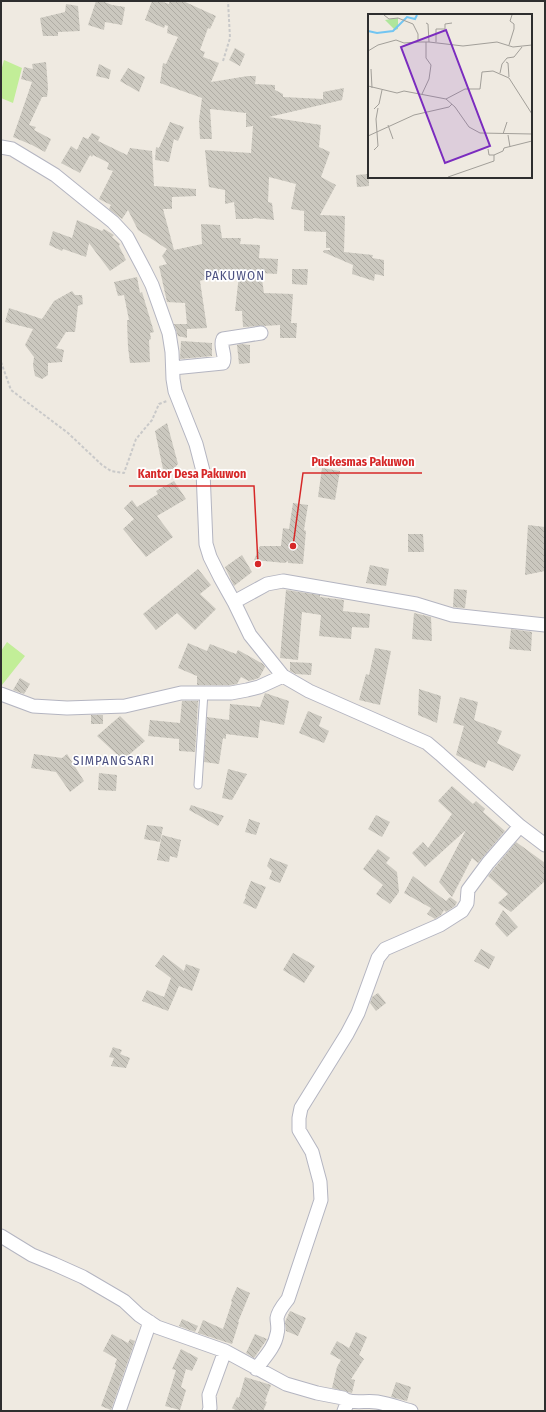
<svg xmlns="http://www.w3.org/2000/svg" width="546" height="1412" font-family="'Fira Sans Condensed',sans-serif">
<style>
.pitch{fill:#c2ee98}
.building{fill:url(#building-back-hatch)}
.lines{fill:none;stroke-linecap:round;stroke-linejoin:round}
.service-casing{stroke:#b4b5c1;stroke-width:9}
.minor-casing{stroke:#b4b5c1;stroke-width:15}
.path{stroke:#c9c9c9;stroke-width:2;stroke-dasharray:3 2;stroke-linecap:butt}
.service{stroke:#fff;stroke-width:7}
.minor{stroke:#fff;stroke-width:13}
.labels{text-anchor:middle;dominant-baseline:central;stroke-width:3.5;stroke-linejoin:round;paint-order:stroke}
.quarter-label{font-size:13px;letter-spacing:1px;fill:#4c5181;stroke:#fff}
.inset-river{fill:none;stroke:#72c5f2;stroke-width:2}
.inset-road{fill:none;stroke:#a29f99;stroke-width:1}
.view{fill:#7b2cbf;fill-opacity:0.15;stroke:#7b2cbf;stroke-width:2}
.inset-edge{fill:none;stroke:#2e2e2e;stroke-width:2}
.leader{fill:none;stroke:#d62828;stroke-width:1.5}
.callout-dot{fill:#d62828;stroke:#fff;stroke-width:1.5}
.callout-label{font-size:12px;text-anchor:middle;font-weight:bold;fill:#d62828;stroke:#fff;stroke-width:3.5;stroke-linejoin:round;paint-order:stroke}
</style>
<defs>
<pattern id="building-back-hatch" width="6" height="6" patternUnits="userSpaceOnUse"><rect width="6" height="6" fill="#cbc8bf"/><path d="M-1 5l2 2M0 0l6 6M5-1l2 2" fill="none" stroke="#afaca4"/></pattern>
</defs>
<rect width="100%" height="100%" fill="#efeae1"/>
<path class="pitch" d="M4,60L22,68L13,103L1,98V71Z
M7,642L25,656L2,685L1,651Z"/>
<path class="building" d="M96,1H102L112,5L125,7L122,25L105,22L104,30L88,25Z
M152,1H160L169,4V1H183L216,16L210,29L208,28L200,50L205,52L203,57L219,63L211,82L248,76H256L255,84L275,85V90L283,94V97L323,99V92L344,88L342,100L269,117L321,125L319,147L330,152L321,177L336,185L320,215L345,216L344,252L373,255L372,258L384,260V276L375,274L374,281L352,274L353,265L323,252L324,250H330V248H326V232L304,231V211L291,209L296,184L269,177L268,202L272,203L274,220L253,218V219H236L234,202L225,204V190L209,187L205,150L251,153L253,126L246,127V113L210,109L212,139H200L199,120L202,98L160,83L163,63L166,64L178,37L167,33L168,26L165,25L164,28L145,20Z
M66,4L78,6L80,31L58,32V36H43L40,18L65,12Z
M235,48L245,54L240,66L229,60Z
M46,62L48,88L47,97H42L29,125L36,127L34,130L51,139L45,152L32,145L13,137L32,82L21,79L24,67L33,69L32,64Z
M99,64L111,70L109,79L96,76Z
M128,68L145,77L139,92L120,81Z
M170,122L184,127L178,141L174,139L169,162L155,160L156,147L159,148Z
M92,133L100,137L98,141L127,155L130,148L152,151L154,186L196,189V196L172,197V209H163L174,250L202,244L201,224L220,225L222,238H241L240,244L260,245L259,258L278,259L277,274L261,273L264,293L293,294L291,323H297L296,338H280V325L243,327L242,311H235L239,275H232L233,270L200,281L207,328L187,329V338L178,336L174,324H187L185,303L167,302L159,266L167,264L162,256L167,249L138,230L128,210L122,219L109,209L111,205L99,199L113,171L107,169L109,163L93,155L92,157L90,155L80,173L61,163L71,146L77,150L83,137L88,139Z
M369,174V186L357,187L356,175Z
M77,220L102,231L104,229L114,235L112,237L120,244L119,246L126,260L110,271L89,243L86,257L63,249L62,251L49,245L53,231L72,238Z
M292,269H308L307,285L292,284Z
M137,277L140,293L142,292L154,332L150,333L151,339L149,340L150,362L130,363L128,347L127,320H129L124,295L118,296L114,282Z
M72,291L75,295H82L83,304L78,306L75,332H66L56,348L64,350L62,362L48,363V375L42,379L35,376L33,365L34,357L25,345L33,329L5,322L9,308L42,319L54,301Z
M181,341L212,343V356L180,359Z
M241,344L250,345V363L239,364L237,345Z
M167,423L178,464L171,472L163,469L155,431Z
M322,468L340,471L335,500L318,497Z
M174,481L186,499L157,516L173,537L146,557L123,529L134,519L124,508L132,500L137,507L158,494L156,491Z
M293,503L308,505L304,530L306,531L303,564L288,563V561L285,563L254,560L260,546H281L283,528L289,529Z
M528,525L545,527V571L525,575Z
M408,534H423L424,552H408Z
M242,555L252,572L234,586L225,567Z
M370,565L389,569L386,586L366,583Z
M198,569L211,585L200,594L216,609L195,630L177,613L156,630L143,614Z
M454,589L467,590L465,608L453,607Z
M286,590L320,595V597L344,600L343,611L370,614L369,628L352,627L351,639L319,636L321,615L302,612L298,660L280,658Z
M414,613L431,617L432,641L412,639Z
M511,629L532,632L531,651L509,649Z
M188,643L207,651L210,644L236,654L238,650L263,664L265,667L259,678L256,679L249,681L241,677L237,684L230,685H197V676L178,668Z
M375,648L391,651L380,705L359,700L366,674L369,675Z
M290,662L312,663L311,675L296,674L290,671Z
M20,678L30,684L24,694L13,690Z
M419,689L441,696L437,723L418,715Z
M265,693L289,701L284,725L260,720L258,738L226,734V739L223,738L219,764L204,762L207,717L229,720L230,704L260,707Z
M460,697L478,702L474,720L502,731L497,743L521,755L513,771L488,760L485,768L456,755L464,726L453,723Z
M182,701H198L195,752L179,751V739L148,736L150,720L180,723Z
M308,711L322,717L319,726L329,731L324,743L299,733Z
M91,715H103V724H91Z
M120,716L145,741L123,760L97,736Z
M34,754L62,758L67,754L84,781L70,792L56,772L31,768Z
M228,769L247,774L232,800L222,798Z
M99,773L117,775L116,791L98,790Z
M452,786L473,804L476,801L485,809L483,812L505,831L478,863L472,858L452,897L439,882L466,830L425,867L412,853L423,842L428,848L452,814L438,801Z
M191,805L224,816L218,826L189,810Z
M376,815L390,822L382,837L368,829Z
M249,819L260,823L256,835L245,832Z
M147,825L163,827L160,842L144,839Z
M162,835L181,840L177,858L170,856L169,862L157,860Z
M516,842L545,863V881L511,912L498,903L508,894L488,876Z
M378,849L390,858L386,863L397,872L399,892L390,904L376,894L383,885L363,869Z
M270,858L288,865L280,883L269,879L272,871L267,866Z
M413,876L446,901L450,897L457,902L455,906L446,912L444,910L441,915L435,919L427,914L431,908L404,893Z
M251,881L266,887L256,909L243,903L246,897L245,896Z
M503,910L518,927L507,937L495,924Z
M481,949L495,957L489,969L474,961Z
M293,953L315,966L304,983L283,970Z
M163,955L184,971L186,964L200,969L192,991L179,986L168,1011L142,1001L147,990L164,997L171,978L155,966Z
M378,993L386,1003L376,1011L370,1003L372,997Z
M113,1047L122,1050L120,1054L130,1058L126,1068L111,1066L114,1058L109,1057Z
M237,1287L250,1293L238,1322H239L232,1344L198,1333L203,1320L223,1329L232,1302L231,1301Z
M290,1311L306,1318L298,1336L286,1331L285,1322Z
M182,1319L198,1326L195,1332L179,1326Z
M356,1332L367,1337L359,1355L364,1359L351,1379L355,1380L352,1393L332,1388L337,1367L341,1360L330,1354L337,1341L349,1348Z
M112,1334L128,1343L130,1339L135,1341L111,1410L101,1406L116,1365L115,1364L117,1359L103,1351Z
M255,1334L267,1339L254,1358L246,1353Z
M181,1349L198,1358L192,1371L186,1369L181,1387L186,1390L180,1410L165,1406L176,1370L172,1369Z
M245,1377L271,1385L265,1401L267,1402L263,1411H237L232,1408L237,1397L239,1398Z
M396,1382L411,1387L407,1401L391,1397Z"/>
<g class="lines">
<g class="service-casing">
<path id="service" d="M198,785L204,692"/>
</g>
<g class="minor-casing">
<path id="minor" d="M1,147L12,149L55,175L113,222L127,237L144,269L152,285L169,333L172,352L173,379L175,391L196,444L203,471L206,544L210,557L220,577L234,602L250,635L283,676L309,691L427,743L440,754L520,826L545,845
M173,368L223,363C227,356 219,347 223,339L261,333
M234,602L267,584L283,581L416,604L452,615L545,625
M1,694L33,706L67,708L125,706L181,693H231L247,690L259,687L283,676
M1,1236L32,1255L54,1264L83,1277L124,1301L139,1315L157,1327L225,1351
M256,1369C264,1358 275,1347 277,1334C279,1328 277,1323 277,1318C278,1311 284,1304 288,1299L321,1200L320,1182L312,1152L299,1130V1118L301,1108L347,1034L358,1013L378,958L385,949L440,925L462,911L467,903L468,890L488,863L520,826
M346,1400C357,1404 366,1400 377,1402C389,1404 400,1408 411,1411
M119,1411L150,1322
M209,1411L210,1408L209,1395L225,1351L286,1384L317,1393L343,1398L346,1400V1406L344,1411"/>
</g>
<path class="path" d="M223,61L230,38L228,1
M1,362L11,390L68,433L102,465L111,471L124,473L136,439L152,420L159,404L167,401"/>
<use href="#service" class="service"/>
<use href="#minor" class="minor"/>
</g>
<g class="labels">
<g class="quarter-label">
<text x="235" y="275">PAKUWON</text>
<text x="114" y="760">SIMPANGSARI</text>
</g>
</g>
<g transform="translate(368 14)">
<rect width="164" height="164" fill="#efeae1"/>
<path d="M30,4V15L27,16L17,6Z" fill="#afe69c"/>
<path class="inset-river" d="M0,17L9,19L25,17L39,3L47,5L49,1"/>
<path class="inset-road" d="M16,1L21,5L30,4L45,10L50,20V28H61L60,10L58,9M61,28L95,32L129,28L145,33L164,31M68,28V15H77V10L84,9M141,31L146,15V10L142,7L144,1M0,37L10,31L28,26L36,29L50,28M138,48L140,49L141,63M3,55L4,74M132,59L134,50L139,44L146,43L154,33M0,72L29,79L36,77L78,85L87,93L101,113L112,119L164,120M54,80L61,65L63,51L58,44V28M78,85L97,75H112L114,58L125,57L141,64L164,100M6,95L11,90L14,76M20,111L25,125M135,120L139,108M140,121L142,133M0,122L46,101L81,93L84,90M6,136L10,132L8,105L10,94M126,141L135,137L136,134L164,127M80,163L126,147V141H121L120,135"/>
<path class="view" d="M78,16L122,132L77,149L33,33Z"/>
<rect width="164" height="164" class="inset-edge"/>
</g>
<path class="leader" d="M293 546L303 473H422M258 564L254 486H129"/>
<g class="callout-dot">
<circle cx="293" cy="546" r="4"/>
<circle cx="258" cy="564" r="4"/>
</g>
<g class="callout-label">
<text x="363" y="466">Puskesmas Pakuwon</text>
<text x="192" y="478">Kantor Desa Pakuwon</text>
</g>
<rect width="546" height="1412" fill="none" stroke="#2e2e2e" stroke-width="4"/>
</svg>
